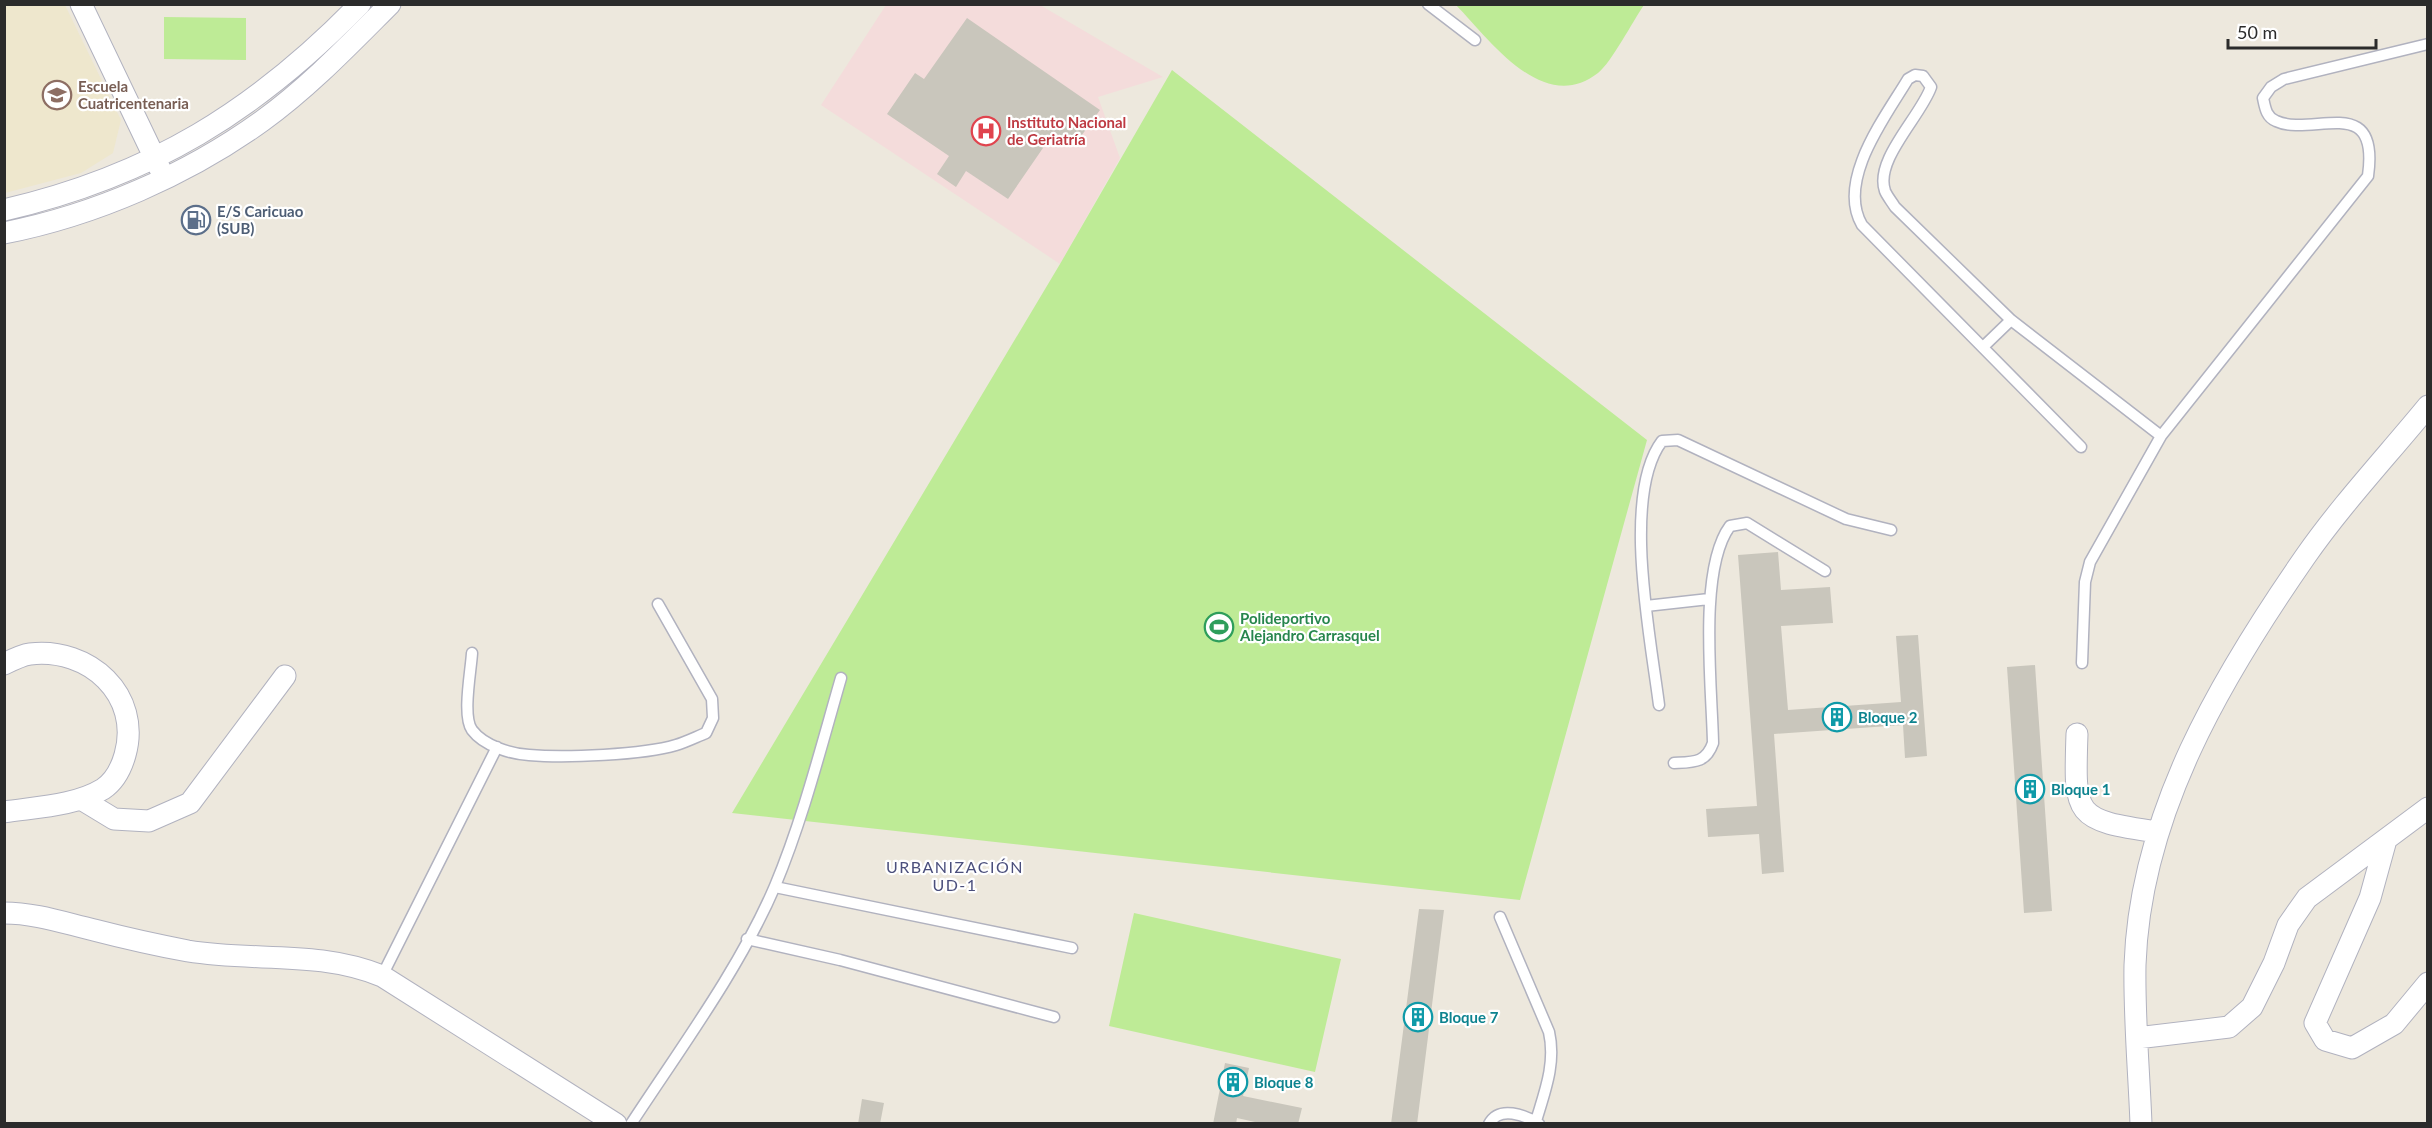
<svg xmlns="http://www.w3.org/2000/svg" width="2432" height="1128" font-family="Lato,sans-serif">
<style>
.education{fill:#eee7cd}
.medical{fill:#f4dcdb}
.pitch{fill:#beeb96}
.building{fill:#c9c6bc}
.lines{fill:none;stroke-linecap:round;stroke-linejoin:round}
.service-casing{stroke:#b1b2bf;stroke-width:13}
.minor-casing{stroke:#b1b2bf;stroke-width:23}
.service{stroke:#fff;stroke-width:10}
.minor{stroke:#fff;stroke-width:21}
.labels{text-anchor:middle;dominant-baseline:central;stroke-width:4.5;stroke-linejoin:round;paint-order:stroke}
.education-label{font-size:15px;font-weight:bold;fill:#785e54;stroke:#fff;text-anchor:start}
.health-label{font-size:15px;font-weight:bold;fill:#be3a42;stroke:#fff;text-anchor:start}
.service-label{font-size:15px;font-weight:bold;fill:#4e5e75;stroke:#fff;text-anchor:start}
.leisure-label{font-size:15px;font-weight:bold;fill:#27864d;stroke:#fff;text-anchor:start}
.culture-label{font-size:15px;font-weight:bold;fill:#0d838f;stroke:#fff;text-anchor:start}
.neighbourhood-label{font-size:16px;letter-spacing:1.5px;fill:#4b4f7c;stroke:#fff}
</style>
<rect width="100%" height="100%" fill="#ede8dd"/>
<path class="education" d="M4,5H65L121,120L113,153L81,173L5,193Z"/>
<path class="medical" d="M886,5H1040L1163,77L1098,97L1120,158L1060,264L821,105Z"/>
<path class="pitch" d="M1456,5H1644C1633,21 1611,63 1598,73C1543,116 1489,39 1456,5Z
M164,17L246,18V60L164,59Z
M1172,70L1647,440L1520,900L732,813L1060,264Z
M1134,913L1341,959L1315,1072L1109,1026Z"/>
<path class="building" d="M967,18L1100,110L1074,146L1054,132L1008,199L966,171L956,187L937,174L949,156L887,114L915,73L924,79Z
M1778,552L1781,590L1830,587L1833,623L1781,626L1788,710L1901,702L1896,636L1918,635L1927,756L1905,758L1903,725L1774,734L1784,872L1762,874L1759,834L1708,837L1706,809L1757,806L1738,555Z
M2035,665L2052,911L2024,913L2007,667Z
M1419,909L1444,910L1417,1124H1391Z
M1225,1063L1249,1068L1243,1096L1302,1108L1298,1124H1264L1237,1118L1236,1124H1213Z
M862,1099L884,1103L880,1124H858Z"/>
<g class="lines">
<g class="service-casing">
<path id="service" d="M1428,4L1475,40
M1983,347L2011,320
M2081,447L1862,225C1836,180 1886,116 1908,79L1915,75L1923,76L1931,87C1921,116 1874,160 1885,191C1887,196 1892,202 1895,207L2011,320L2161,436
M1646,606L1709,599
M472,653C471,671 462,716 472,730C484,746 511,754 529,755C565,758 643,755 676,745C686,742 696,737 706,733L713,718L712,699L658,604
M2082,663L2085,582L2090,562L2161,436L2368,176C2380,91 2312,138 2276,121C2266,117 2265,107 2263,98L2271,87L2284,79L2428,44
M1659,705C1651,640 1621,495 1662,441L1678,440L1846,519L1891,530
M1674,763C1694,762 1706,763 1713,743C1712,688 1698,569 1730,526L1747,523L1825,571
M775,887L1072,948
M1500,917L1549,1032C1556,1063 1545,1091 1536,1121
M747,939L840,960L1054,1017
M382,976L497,747
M631,1124C680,1049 740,968 775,886C803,819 821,747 841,678
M1489,1124C1499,1105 1525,1115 1539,1124"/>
</g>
<g class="minor-casing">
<path id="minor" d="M81,4L161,171
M4,210C151,176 256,111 360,4
M4,233C95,215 187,175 262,121C309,87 349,45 390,4
M4,664C12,660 22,655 30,654C89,647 142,695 125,755C121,769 115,781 103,789C75,806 36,807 4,812
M2077,734C2074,817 2074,820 2158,832
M81,799L114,819L149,821L190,803L285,676
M2386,840L2370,898L2315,1023L2325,1040L2352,1048L2394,1024L2428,983
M4,913C35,913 64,923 94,930C125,938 156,945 188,951C255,962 318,950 382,976L616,1124
M2137,1038L2229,1027L2252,1007L2274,963L2288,925L2307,898L2428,808
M2141,1124C2139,1071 2134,1018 2135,965C2140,814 2221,678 2305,557C2342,504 2387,456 2428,406"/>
</g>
<use href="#service" class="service"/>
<use href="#minor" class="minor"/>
</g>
<defs>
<g id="school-ring" transform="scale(1.5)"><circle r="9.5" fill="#fff" stroke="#8d6e63" stroke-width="1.5"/><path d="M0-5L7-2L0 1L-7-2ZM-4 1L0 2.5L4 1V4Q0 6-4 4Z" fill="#8d6e63"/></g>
<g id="hospital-ring" transform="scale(1.5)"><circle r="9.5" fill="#fff" stroke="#e0444e" stroke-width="1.5"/><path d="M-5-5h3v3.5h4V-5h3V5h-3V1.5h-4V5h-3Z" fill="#e0444e"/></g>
<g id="fuel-ring" transform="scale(1.5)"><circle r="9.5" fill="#fff" stroke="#5c6f8a" stroke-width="1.5"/><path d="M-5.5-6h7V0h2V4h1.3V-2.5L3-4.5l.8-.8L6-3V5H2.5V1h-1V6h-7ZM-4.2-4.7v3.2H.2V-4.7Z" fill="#5c6f8a"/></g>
<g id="stadium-ring" transform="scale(1.5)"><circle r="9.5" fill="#fff" stroke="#2e9e5b" stroke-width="1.5"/><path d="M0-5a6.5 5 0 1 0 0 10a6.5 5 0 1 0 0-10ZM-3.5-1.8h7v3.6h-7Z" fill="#2e9e5b"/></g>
<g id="building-ring" transform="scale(1.5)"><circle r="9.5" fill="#fff" stroke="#0f9aa8" stroke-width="1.5"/><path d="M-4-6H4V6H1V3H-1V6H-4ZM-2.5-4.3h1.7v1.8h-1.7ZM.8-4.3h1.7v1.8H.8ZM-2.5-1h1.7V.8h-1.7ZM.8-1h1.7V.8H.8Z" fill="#0f9aa8"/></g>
</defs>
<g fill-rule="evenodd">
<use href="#school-ring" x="57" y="95"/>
<use href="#hospital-ring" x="986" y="131"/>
<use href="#fuel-ring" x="196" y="220"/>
<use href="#stadium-ring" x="1219" y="627"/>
<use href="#building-ring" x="1837" y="717"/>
<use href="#building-ring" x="2030" y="789"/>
<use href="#building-ring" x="1418" y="1017"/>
<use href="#building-ring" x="1233" y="1082"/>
</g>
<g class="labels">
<g class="education-label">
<text x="78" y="86">Escuela<tspan x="78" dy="17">Cuatricentenaria</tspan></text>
</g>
<g class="health-label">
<text x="1007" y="122">Instituto Nacional<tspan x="1007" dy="17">de Geriatría</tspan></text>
</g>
<g class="service-label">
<text x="217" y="211">E/S Caricuao<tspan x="217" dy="17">(SUB)</tspan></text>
</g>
<g class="leisure-label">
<text x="1240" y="618">Polideportivo<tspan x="1240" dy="17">Alejandro Carrasquel</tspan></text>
</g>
<g class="culture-label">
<text x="1858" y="717">Bloque 2</text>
<text x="2051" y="789">Bloque 1</text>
<text x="1439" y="1017">Bloque 7</text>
<text x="1254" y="1082">Bloque 8</text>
</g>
<g class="neighbourhood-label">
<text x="955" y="866">URBANIZACIÓN<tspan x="955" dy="18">UD-1</tspan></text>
</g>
</g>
<rect width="2432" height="1128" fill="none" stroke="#2b2b2b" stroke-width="12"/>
<path d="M2228 39v9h148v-9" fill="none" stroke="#2b2b2b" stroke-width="3"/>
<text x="2237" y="39" font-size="18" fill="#2b2b2b" stroke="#ffffff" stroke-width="4.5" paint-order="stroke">50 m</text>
</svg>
